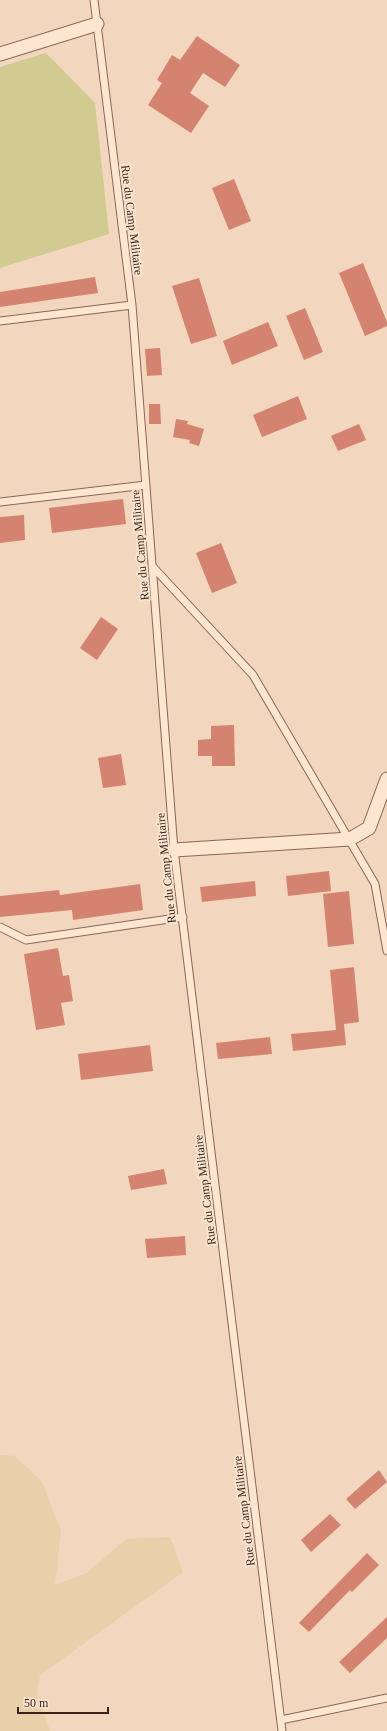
<svg xmlns="http://www.w3.org/2000/svg" width="387" height="1731" font-family="Georgia,serif">
<style>
.farmland{fill:#e8d0aa}
.green{fill:#d1ca91}
.building{fill:#d38370}
.lines{fill:none;stroke-linecap:round;stroke-linejoin:round}
.service-casing{stroke:#8b6655;stroke-width:9}
.minor-casing{stroke:#8b6655;stroke-width:15}
.service{stroke:#fce6d1;stroke-width:7}
.minor{stroke:#fce6d1;stroke-width:13}
.labels{text-anchor:middle;dominant-baseline:central;stroke-width:4;stroke-linejoin:round;paint-order:stroke}
.street-label{font-size:12px;fill:#39231b;stroke:#f8e3ce}
</style>
<rect width="100%" height="100%" fill="#f2d6bd"/>
<path class="farmland" d="M0,1455L15,1456L42,1482L61,1531L55,1585L87,1573L126,1539L170,1537L183,1572L40,1675L37,1693L50,1731H0Z"/>
<path class="green" d="M46,53L95,103L109,234L0,268V67Z"/>
<path class="building" d="M197,36L240,65L225,87L203,73L190,93L209,106L191,133L148,105L162,83L157,80L172,55L180,60Z
M234,179L251,221L229,230L212,188Z
M363,263L387,322V326L365,336L339,273Z
M95,277L98,293L0,307V292Z
M199,278L217,336L191,344L172,286Z
M305,308L323,352L304,360L286,316Z
M268,322L278,346L232,365L223,341Z
M160,348L162,375L147,376L145,349Z
M298,396L307,419L262,437L253,415Z
M149,404H160L161,424H149Z
M176,419L188,421L187,424L204,429L199,446L189,443L190,440L173,437Z
M359,424L366,440L338,451L331,436Z
M123,499L126,524L52,533L49,508Z
M24,515L25,540L0,543V517Z
M221,543L237,583L212,593L196,553Z
M101,617L118,629L97,660L80,648Z
M234,725L235,766H212V756H198V740L211,739V726Z
M121,754L126,785L103,788L98,758Z
M329,871L331,891L288,896L286,876Z
M255,881L256,896L202,902L200,887Z
M140,884L143,910L73,920L72,910L0,917V896L59,890L60,895Z
M349,891L354,944L328,947L323,894Z
M58,948L63,976L69,975L73,1001L61,1003L65,1025L36,1030L24,954Z
M354,967L359,1022L344,1024L346,1045L293,1051L291,1034L336,1030L330,970Z
M270,1037L272,1054L218,1059L216,1043Z
M150,1045L153,1071L81,1080L78,1054Z
M164,1169L167,1184L131,1190L128,1176Z
M185,1236L186,1255L147,1258L145,1239Z
M379,1470L387,1482L355,1509L346,1499Z
M330,1514L341,1525L311,1552L301,1540Z
M367,1553L379,1565L352,1592L350,1590L309,1632L299,1623Z
M387,1617V1638L350,1673L339,1662Z"/>
<g class="lines">
<g class="service-casing">
<path id="service" d="M94,0L132,305L174,850L282,1731
M0,321L132,305
M0,502L146,485
M153,567L253,675L375,884L387,951
M0,927L26,940L183,917
M281,1720L387,1698"/>
</g>
<g class="minor-casing">
<path id="minor" d="M0,54L97,24
M174,850L350,839L369,828L387,779"/>
</g>
<use href="#service" class="service"/>
<use href="#minor" class="minor"/>
</g>
<g class="labels">
<g class="street-label">
<text transform="translate(132 220) rotate(83)">Rue du Camp Militaire</text>
<text transform="translate(140 545) rotate(-95)">Rue du Camp Militaire</text>
<text transform="translate(166 868) rotate(-96)">Rue du Camp Militaire</text>
<text transform="translate(205 1190) rotate(-97)">Rue du Camp Militaire</text>
<text transform="translate(244 1511) rotate(-97)">Rue du Camp Militaire</text>
</g>
</g>
<path d="M18 1707v6h90v-6" fill="none" stroke="#39231b" stroke-width="2"/>
<text x="24" y="1707" font-size="12" fill="#39231b" stroke="#f8e3ce" stroke-width="3" paint-order="stroke">50 m</text>
</svg>
